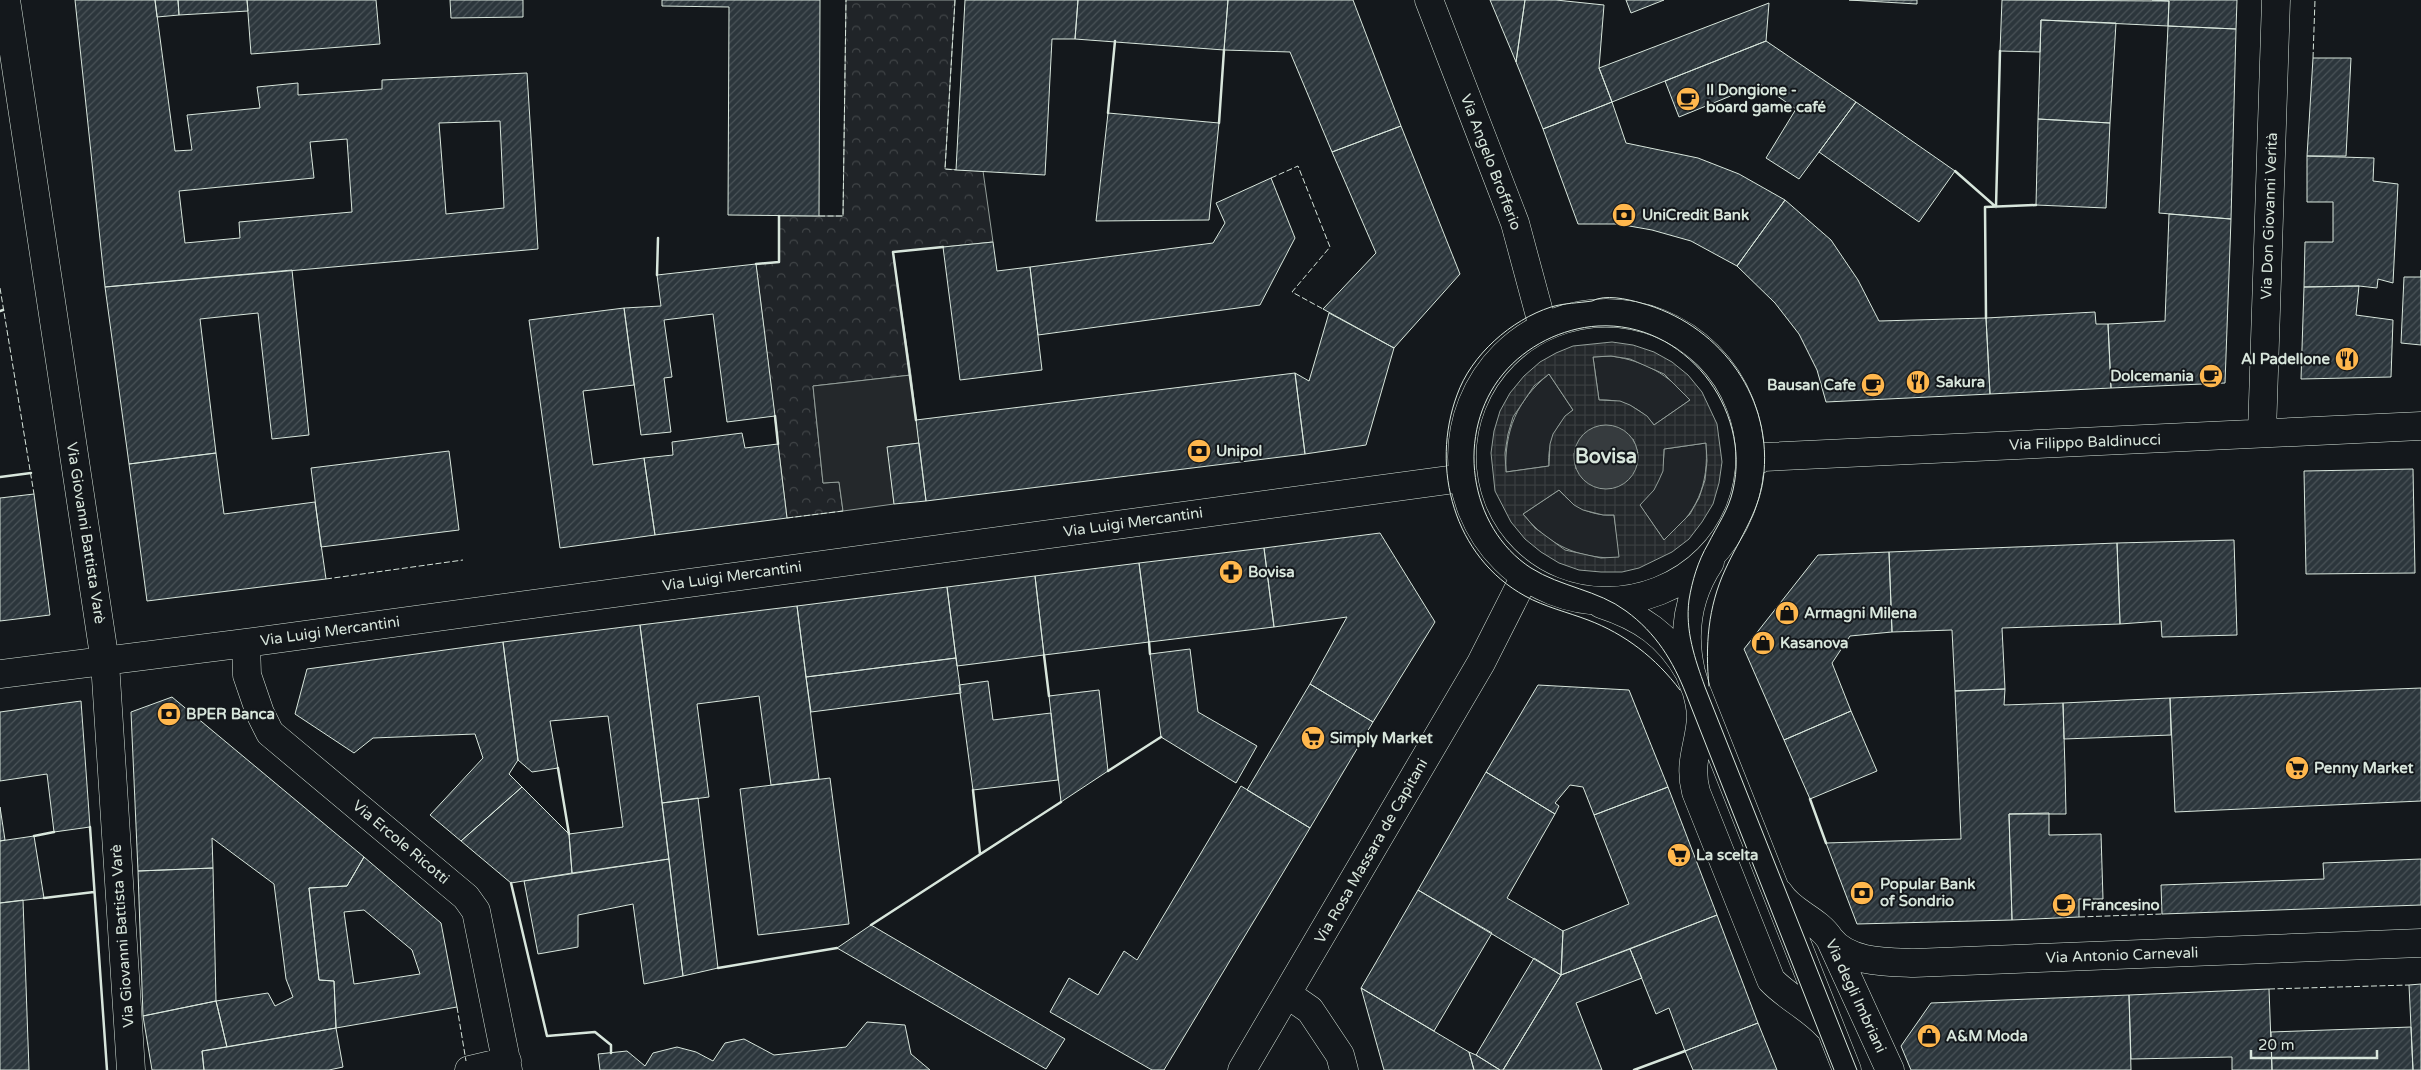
<svg xmlns="http://www.w3.org/2000/svg" width="2421" height="1070" font-family="'Varela Round',sans-serif">
<style>
.grass{fill:#202428;stroke:#939e99}
.park{fill:url(#park-crowns);stroke:#939e99}
.parking{fill:#24282b;stroke:#939e99}
.plaza{fill:url(#plaza-grid);stroke:#939e99;fill-rule:evenodd}
.water{fill:#363b3e;stroke:#939e99}
.building{fill:url(#building-hatch);stroke:#d8e6dc;fill-rule:evenodd}
.lines{fill:none;stroke-linecap:round;stroke-linejoin:round}
.minor-casing{stroke:#d8e6dc;stroke-width:29}
.minor{stroke:#14181c;stroke-width:28}
.tram{stroke:#d8e6dc;stroke-width:1}
.fence{stroke:#d8e6dc;stroke-width:1;stroke-dasharray:6 2.5;stroke-linecap:butt}
.wall{stroke:#d8e6dc;stroke-width:2.5}
.labels{text-anchor:middle;dominant-baseline:central;stroke-width:4;stroke-linejoin:round;paint-order:stroke}
.poi-label{font-size:15px;font-weight:bold;fill:#d8e6dc;stroke:#14181c;text-anchor:start}
.street-label{font-size:15px;fill:#d8e6dc;stroke:#14181c}
.district-label{font-size:20px;font-weight:bold;fill:#d8e6dc;stroke:#14181c}
</style>
<defs>
<pattern id="park-crowns" width="20" height="18" patternUnits="userSpaceOnUse" patternTransform="scale(1.25)"><rect width="20" height="18" fill="#202428"/><path d="M2 6a3 3 0 1 1 6 0M12 15a3 3 0 1 1 6 0" fill="none" stroke="#404447"/></pattern>
<pattern id="plaza-grid" width="8" height="8" patternUnits="userSpaceOnUse" patternTransform="scale(1.25)"><rect width="8" height="8" fill="#24282b"/><path d="M0 4h8M4 0v8" fill="none" stroke="#393d3f"/></pattern>
<pattern id="building-hatch" width="6" height="6" patternUnits="userSpaceOnUse" patternTransform="scale(1.25)"><rect width="6" height="6" fill="#2c363c"/><path d="M-1 1l2-2M0 6l6-6M5 7l2-2" fill="none" stroke="#4a5358"/></pattern>
</defs>
<rect width="100%" height="100%" fill="#14181c"/>
<path class="grass" d="M1611,356C1645,361 1668,374 1690,400L1654,425C1640,407 1621,399 1599,400L1593,357Z
M1549,374L1573,410C1556,424 1547,443 1549,466L1506,472C1504,431 1517,400 1549,374Z
M1706,443C1709,486 1697,513 1664,540L1639,504C1657,490 1664,472 1664,449Z
M1559,490C1574,507 1590,516 1614,515L1620,558C1579,559 1549,546 1523,514Z"/>
<path class="park" d="M846,0H955L945,169L983,171L993,242L893,252L911,375L813,386L823,483L839,482L843,511L787,518L756,264L779,262V216H843Z"/>
<path class="parking" d="M911,375L919,443L888,447L894,504L843,511L839,482L823,483L813,386Z"/>
<path class="plaza" d="M1612,342L1633,345L1654,352L1672,362L1688,375L1702,392L1717,424L1722,462L1719,483L1713,504L1702,522L1689,539L1672,552L1639,568L1622,572H1601L1579,570L1559,563L1541,552L1525,539L1511,522L1495,491L1491,453L1494,431L1500,411L1510,393L1524,376L1540,362L1556,353L1573,346ZM1611,356L1630,359L1664,374L1690,400L1654,425L1647,416L1630,405L1620,401L1599,400L1593,357ZM1549,374L1573,410L1565,416L1553,434L1550,444L1549,466L1506,472L1505,453L1508,434L1513,417L1534,386ZM1633,439L1638,453L1576,469L1574,453ZM1706,443L1707,461L1705,480L1699,498L1690,514L1664,540L1640,505L1654,490L1659,480L1663,471L1664,449ZM1559,490L1574,505L1583,510L1603,515H1614L1619,557L1601,558L1565,550L1535,528L1523,514Z"/>
<path class="water" d="M1574 457a32 32 0 1 1 64 0a32 32 0 1 1-64 0Z"/>
<path class="building" d="M75,0H155L175,151L192,150L187,115L260,108L257,87L298,83V95L382,89V80L527,73L538,249L105,287ZM500,121L504,208L446,214L439,123ZM347,139L352,212L239,222L240,238L185,243L179,191L314,178L310,142Z
M155,0H178L179,15L157,17Z
M178,0H247L248,11L179,15Z
M247,0H376L380,44L251,54Z
M450,0H523V17L451,18Z
M662,0H820L819,216L728,215L729,7L662,6Z
M965,0H1078L1075,39H1052L1045,175L956,170Z
M1078,0H1228L1224,50L1075,39Z
M1228,0H1353L1401,126L1332,152L1290,52L1224,50Z
M1490,0H1525L1516,62Z
M1525,0H1556L1604,5L1599,68L1612,102L1543,129L1516,62Z
M1626,0H1664L1631,13Z
M1849,0H1917V4Z
M2002,0L2169,1L2168,26L2041,20L2040,52L2000,51Z
M2152,0H2237L2236,29L2168,26L2169,1Z
M1769,3L1766,41L1612,102L1599,68Z
M2041,20L2116,23L2110,123L2038,119Z
M2168,26L2236,29L2231,219L2159,213Z
M1766,41L1856,102L1799,179L1766,158L1796,109L1760,84L1679,117L1665,81Z
M2313,58H2351L2346,156H2307Z
M1612,102L1626,143L1698,158L1739,174L1785,200L1737,266L1691,241L1652,230L1618,224H1578L1543,129Z
M1856,102L1955,171L1919,222L1819,152Z
M1108,113L1219,123L1209,220L1096,221Z
M2038,119L2110,123L2106,208L2036,205Z
M1401,126L1460,274L1394,348L1323,309L1376,253L1332,152Z
M2307,156L2374,158L2373,181L2398,184L2393,283L2378,279L2377,288L2359,286L2304,287L2305,242H2333V202H2307Z
M1271,178L1295,238L1260,305L1038,335L1030,267L1213,243L1225,223L1216,203Z
M1785,200L1831,240L1858,280L1879,321L1986,318L1990,394L1826,402L1817,370L1799,334L1775,303L1737,266Z
M2169,214L2231,219L2225,383L2111,388L2108,324L2165,321Z
M993,242L997,271L1030,267L1042,370L960,380L943,247Z
M756,264L775,416L727,422L713,314L664,320L672,377L664,378L671,432L641,435L624,308L661,306L657,275Z
M292,270L309,435L272,439L258,313L200,319L216,453L129,464L105,287Z
M2421,270V345L2401,343L2404,277H2421Z
M2359,286L2356,315L2393,320L2391,377L2301,379L2304,287Z
M624,308L634,385L583,391L593,465L644,458L655,535L560,548L529,320Z
M2095,312L2096,324H2108L2111,388L1990,394L1986,318Z
M1329,313L1394,348L1366,445L1305,454L1295,373L1309,381Z
M1295,373L1305,454L926,501L916,420Z
M742,433L745,448L778,444L787,518L655,535L644,458L673,455L672,442Z
M919,443L926,501L894,504L887,447Z
M449,451L459,530L321,547L311,468Z
M216,453L224,514L315,502L326,579L147,601L129,464Z
M2413,469L2415,573L2306,574L2304,471Z
M34,494L50,615L0,621V498Z
M1380,533L1435,622L1373,722L1310,684L1347,617L1274,627L1264,548Z
M2234,540L2237,635L2162,637L2161,621L2120,624L2117,543Z
M2117,543L2120,624L2002,628L2005,689L1955,691L1952,630L1892,632L1889,552Z
M1264,548L1274,627L1149,642L1139,563Z
M1889,552L1892,632L1850,636L1832,663L1851,711L1784,740L1744,649L1818,555Z
M1139,563L1149,642L1044,655L1035,576Z
M1035,576L1044,655L957,666L947,587Z
M947,587L956,658L806,677L797,606Z
M797,606L819,779L771,785L759,696L697,704L709,797L662,803L640,625Z
M640,625L669,859L572,873L569,834L623,827L608,716L550,721L558,768L532,772L518,760L503,642Z
M503,642L518,760L509,774L522,787L461,841L430,815L483,758L475,734L373,738L354,753L295,714L307,669Z
M1190,649L1198,712L1257,746L1236,783L1161,737L1150,654Z
M956,658L961,693L811,712L806,677Z
M988,681L993,720L1051,713L1058,780L973,790L959,685Z
M1310,684L1373,722L1310,828L1247,790Z
M1538,685L1629,690L1668,787L1594,815L1583,787L1570,785L1555,803L1559,806L1555,814L1486,772Z
M2421,688V801L2175,812L2170,698Z
M2005,689L2004,705L2063,703L2065,769L2066,814H2009L2012,920L1857,924L1826,843L1961,839L1955,691Z
M1099,690L1108,771L1061,802L1049,696Z
M172,697L364,857L347,886L309,888L319,980L334,981L336,1028L227,1047L216,1001L268,993L275,1006L293,997L286,979L274,884L212,838L213,868L138,871L131,712Z
M2170,698L2171,735L2064,739L2063,703Z
M81,701L90,827L54,832L47,774L0,781V712Z
M1851,711L1877,771L1810,799L1784,740Z
M1486,772L1555,814L1507,898L1563,931L1561,975L1418,890Z
M830,778L849,924L758,935L740,789Z
M1241,786L1310,828L1164,1070H1152L1050,1012L1069,978L1098,995L1124,951L1137,960Z
M522,787L569,834L572,873L511,883L461,841Z
M1668,787L1717,915L1561,975L1563,931L1629,904L1594,815Z
M698,798L718,968L683,976L662,803Z
M0,807L5,840L0,841Z
M2049,813V835L2101,834L2103,899H2079V917L2012,920L2009,814Z
M34,836L44,898L0,903V841Z
M364,857L441,923L457,1007L336,1028L334,981L319,980L309,888L347,886ZM364,910L412,950L420,974L354,984L344,912Z
M669,859L683,976L644,984L633,904L578,915V947L538,954L524,881Z
M2421,859V905L2162,914L2161,885L2324,879L2323,863Z
M213,868L216,1001L143,1016L138,871Z
M1418,890L1492,933L1434,1031L1361,988Z
M23,900L29,1070H0V903Z
M1717,915L1758,1023L1685,1051L1669,1008L1656,1014L1630,949Z
M871,925L1065,1039L1046,1069L837,948Z
M1630,949L1642,978L1576,1003L1602,1070H1503L1561,975Z
M1534,958L1561,975L1503,1070H1500L1476,1055Z
M2421,984V1070H2413L2409,985Z
M1361,988L1469,1052L1474,1070H1384Z
M2269,989L2272,1070H2232V1057L2131,1059L2129,995Z
M2129,995L2131,1070H1911L1901,1046L1931,1003Z
M216,1001L227,1047L202,1051L204,1070H152L143,1016Z
M867,1022L905,1025L911,1054L930,1070H600L598,1054L627,1051L645,1066L653,1053L677,1047L696,1052L713,1061L725,1043L744,1039L774,1055L846,1047Z
M1758,1023L1777,1070H1693L1685,1051Z
M2411,1027L2413,1070H2272L2271,1032Z
M336,1028L343,1067L329,1070H204L202,1051Z
M1469,1052L1476,1055L1500,1070H1474Z"/>
<g class="lines">
<g class="minor-casing">
<path id="minor" d="M6,0L105,662L131,1070
M1429,0L1515,223L1543,327
M1462 457a144 144 0 1 1 288 0a144 144 0 1 1-288 0Z
M2262,433L2276,0
M1751,463L1764,457L2421,426
M1710,562C1688,595 1682,633 1691,672C1695,687 1701,701 1701,717C1700,745 1688,761 1696,792L1771,980C1788,998 1811,1008 1828,1027
M1601,604C1641,617 1668,635 1689,672L1847,1070
M246,643L247,675L260,713L270,733L466,897L476,911L508,1070
M0,674L246,643L1463,478
M1779,893C1791,913 1816,918 1830,939L1890,1070
M1830,939C1848,963 1887,962 1914,963L2421,943
M1287,994L1310,1010L1340,1055L1344,1070
M469,1070L507,1061
M1242,1070L1481,663L1525,576"/>
</g>
<use href="#minor" class="minor"/>
<path class="tram" d="M1680,690C1656,658 1625,634 1588,620C1567,612 1545,607 1525,596C1454,557 1430,468 1457,395C1471,355 1511,320 1551,307C1564,303 1579,303 1592,301C1605,294 1627,299 1641,303C1716,323 1771,392 1764,472C1761,510 1740,537 1725,570C1708,607 1705,646 1709,686
M1834,1070L1686,694C1673,661 1656,633 1626,611C1598,590 1561,587 1531,568C1468,527 1455,432 1503,374C1526,346 1562,328 1598,326C1684,321 1752,408 1733,490C1729,509 1717,526 1708,544C1698,561 1692,581 1689,600C1685,631 1695,659 1705,687L1857,1070"/>
<path class="fence" d="M955,0L945,169L956,170
M2313,58L2315,0
M1271,178L1298,166L1330,247L1292,292L1323,309
M819,216H843L846,0
M0,288L34,494
M787,518L843,511
M326,579L463,560
M2079,917L2162,914
M2269,989L2409,985
M457,1007L466,1061"/>
<path class="wall" d="M1108,113L1115,41
M1219,123L1224,50
M1955,171L1996,207L2000,51
M756,264L779,262V216
M657,275L658,238
M0,311L3,310
M1986,318L1985,207L2036,205
M775,416L778,444
M916,420L893,252L943,247
M0,477L31,473
M1149,642L1150,654
M1044,655L1049,696
M558,768L569,834
M1108,771L1161,737
M973,790L980,854
M1810,799L1826,843
M90,827L107,1070
M34,836L54,832
M511,883L547,1036L595,1032L611,1045V1053
M44,898L94,892
M871,925L1061,802
M718,968L837,948
M1634,1070L1685,1051"/>
</g>
<defs>
<g id="cafe-disc" transform="scale(1.25)"><circle r="9.5" fill="#ffb74d" stroke="#14181c"/><path d="M-5.5-4.5H6V0H3Q3 3.5 0 3.5H-2.5Q-5.5 3.5-5.5 0ZM3-3.2v2h1.7v-2ZM-6 4.5H4V6H-6Z" fill="#111"/></g>
<g id="bank-disc" transform="scale(1.25)"><circle r="9.5" fill="#ffb74d" stroke="#14181c"/><path d="M-6-4H6V4H-6ZM0-2.3a2.3 2.3 0 1 0 0 4.6a2.3 2.3 0 1 0 0-4.6Z" fill="#111"/></g>
<g id="restaurant-disc" transform="scale(1.25)"><circle r="9.5" fill="#ffb74d" stroke="#14181c"/><path d="M-5-6h1v4h1v-4h1v4h1v-4h1v5L-1.5 .5V6h-2V.5L-5-1ZM5-6V6H3V1.5H1.5Q1.5-4 5-6Z" fill="#111"/></g>
<g id="pharmacy-disc" transform="scale(1.25)"><circle r="9.5" fill="#ffb74d" stroke="#14181c"/><path d="M-2-6h4v4h4v4h-4v4h-4v-4h-4v-4h4Z" fill="#111"/></g>
<g id="shop-disc" transform="scale(1.25)"><circle r="9.5" fill="#ffb74d" stroke="#14181c"/><path d="M-5-2.5h2.3a2.7 3.5 0 0 1 5.4 0H5L5.5 6h-11ZM-1.5-2.5h3a1.5 2.3 0 0 0-3 0Z" fill="#111"/></g>
<g id="supermarket-disc" transform="scale(1.25)"><circle r="9.5" fill="#ffb74d" stroke="#14181c"/><path d="M-6-5.5h2.5l.6 2H6L4.5 2H-2.5L-4.4-4H-6ZM-1.5 3.2a1.3 1.3 0 1 0 .1 0ZM3 3.2a1.3 1.3 0 1 0 .1 0Z" fill="#111"/></g>
</defs>
<g fill-rule="evenodd">
<use href="#cafe-disc" x="1688" y="99"/>
<use href="#bank-disc" x="1624" y="215"/>
<use href="#restaurant-disc" x="2347" y="359"/>
<use href="#cafe-disc" x="2211" y="376"/>
<use href="#restaurant-disc" x="1918" y="382"/>
<use href="#cafe-disc" x="1873" y="385"/>
<use href="#bank-disc" x="1199" y="451"/>
<use href="#pharmacy-disc" x="1231" y="572"/>
<use href="#shop-disc" x="1787" y="613"/>
<use href="#shop-disc" x="1763" y="643"/>
<use href="#bank-disc" x="169" y="714"/>
<use href="#supermarket-disc" x="1313" y="738"/>
<use href="#supermarket-disc" x="2297" y="768"/>
<use href="#supermarket-disc" x="1679" y="855"/>
<use href="#bank-disc" x="1862" y="893"/>
<use href="#cafe-disc" x="2064" y="905"/>
<use href="#shop-disc" x="1929" y="1036"/>
</g>
<g class="labels">
<g class="poi-label">
<text x="1706" y="90">Il Dongione -<tspan x="1706" dy="17">board game café</tspan></text>
<text x="1642" y="215">UniCredit Bank</text>
<text x="2330" y="359" text-anchor="end">Al Padellone</text>
<text x="2194" y="376" text-anchor="end">Dolcemania</text>
<text x="1936" y="382">Sakura</text>
<text x="1856" y="385" text-anchor="end">Bausan Cafe</text>
<text x="1216" y="451">Unipol</text>
<text x="1248" y="572">Bovisa</text>
<text x="1804" y="613">Armagni Milena</text>
<text x="1780" y="643">Kasanova</text>
<text x="186" y="714">BPER Banca</text>
<text x="1330" y="738">Simply Market</text>
<text x="2314" y="768">Penny Market</text>
<text x="1696" y="855">La scelta</text>
<text x="1880" y="884">Popular Bank<tspan x="1880" dy="17">of Sondrio</tspan></text>
<text x="2082" y="905">Francesino</text>
<text x="1946" y="1036">A&amp;M Moda</text>
</g>
<g class="street-label">
<text transform="translate(1491 162) rotate(69)">Via Angelo Brofferio</text>
<text transform="translate(2269 216) rotate(-88)">Via Don Giovanni Verità</text>
<text transform="translate(2085 442) rotate(-2)">Via Filippo Baldinucci</text>
<text transform="translate(1133 522) rotate(-8)">Via Luigi Mercantini</text>
<text transform="translate(86 533) rotate(81)">Via Giovanni Battista Varè</text>
<text transform="translate(732 576) rotate(-8)">Via Luigi Mercantini</text>
<text transform="translate(330 631) rotate(-8)">Via Luigi Mercantini</text>
<text transform="translate(401 842) rotate(40)">Via Ercole Ricotti</text>
<text transform="translate(1371 851) rotate(-60)">Via Rosa Massara de Capitani</text>
<text transform="translate(122 936) rotate(-94)">Via Giovanni Battista Varè</text>
<text transform="translate(2122 955) rotate(-2)">Via Antonio Carnevali</text>
<text transform="translate(1856 996) rotate(65)">Via degli Imbriani</text>
</g>
<g class="district-label">
<text x="1606" y="457">Bovisa</text>
</g>
</g>
<path d="M2251 1050v8h126v-8" fill="none" stroke="#d8e6dc" stroke-width="2.5"/>
<text x="2258" y="1050" font-size="15" fill="#d8e6dc" stroke="#14181c" stroke-width="4" paint-order="stroke">20 m</text>
</svg>
